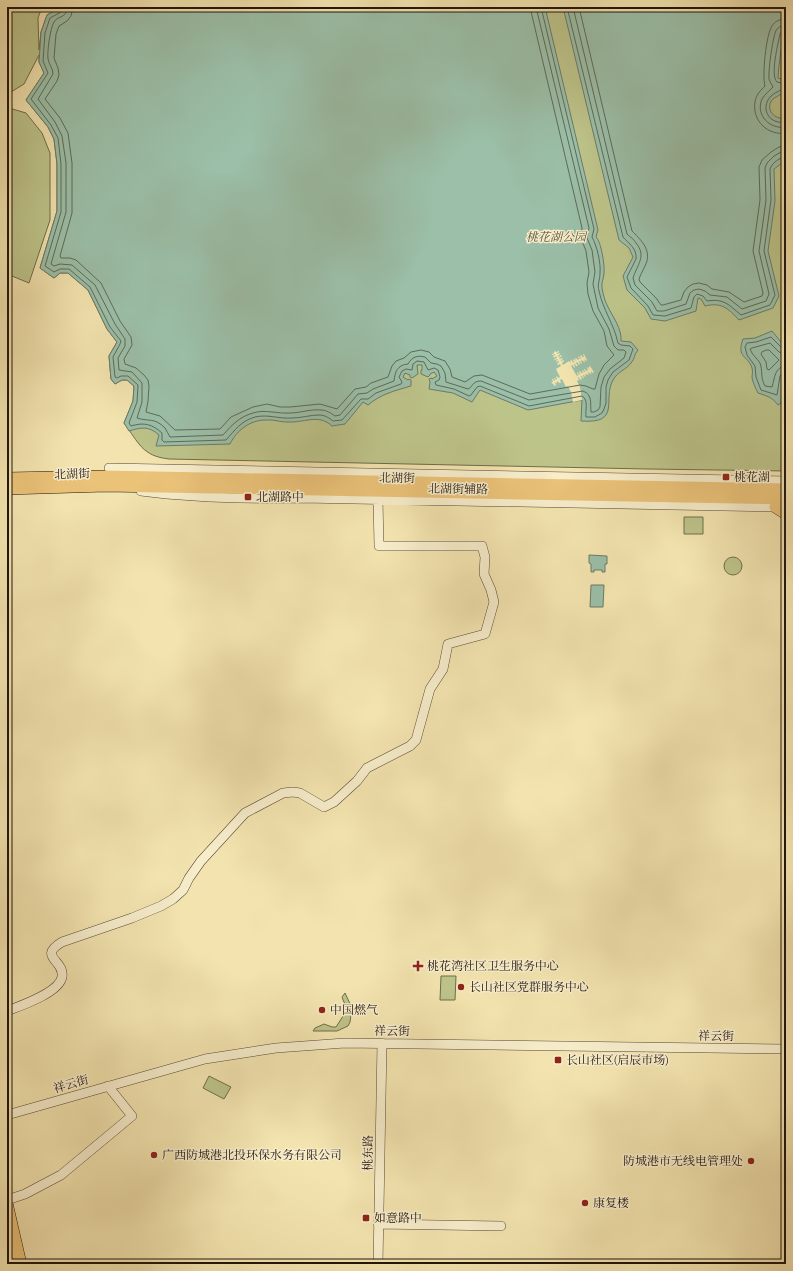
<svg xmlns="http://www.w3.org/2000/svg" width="793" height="1271" font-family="'IM FELL French Canon','Noto Serif SC',serif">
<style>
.green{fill:#bdc48a;stroke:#6f6c4c}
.water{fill:#9bbfa8;stroke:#6a7b6a}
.pier{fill:#f3e4af}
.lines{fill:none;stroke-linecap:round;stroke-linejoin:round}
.shore{stroke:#5e6a5a;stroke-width:1}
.minor-casing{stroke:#564836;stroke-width:10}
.major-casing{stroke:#21140d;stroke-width:12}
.minor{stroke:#f7edcb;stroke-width:9}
.major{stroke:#eac278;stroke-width:11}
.poi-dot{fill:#8f2418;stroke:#f7edcb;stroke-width:1.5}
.labels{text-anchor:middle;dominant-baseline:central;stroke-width:3;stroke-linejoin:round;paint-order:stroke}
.park-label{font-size:12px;font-style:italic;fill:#585239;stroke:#f7edcb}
.street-label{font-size:12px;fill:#21140d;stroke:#f7edcb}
.poi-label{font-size:12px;fill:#21140d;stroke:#f7edcb;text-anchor:start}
</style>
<rect width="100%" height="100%" fill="#f3e4af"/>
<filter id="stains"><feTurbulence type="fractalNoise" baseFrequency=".005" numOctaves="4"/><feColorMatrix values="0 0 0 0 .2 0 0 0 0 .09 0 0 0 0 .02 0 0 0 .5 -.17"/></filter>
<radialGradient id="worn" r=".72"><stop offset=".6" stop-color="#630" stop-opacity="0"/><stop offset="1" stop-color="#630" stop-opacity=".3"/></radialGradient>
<path class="green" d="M7,7H42L38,18L39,50L41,32L47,15L61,7H786V471L647,469L169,459C142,456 139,443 124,423L133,401L134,386L127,380H122L115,384L111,379L109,356L117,342L107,329L88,290L68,273H60L54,278L40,268L57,211V164L54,139L48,127L26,100L44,73L39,62V55L24,84L11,92L7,98Z
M9,108L26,113L42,133L50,153V220L29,283L7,274V113Z
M684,517H703V534H684Z
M724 566a9 9 0 1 1 18 0a9 9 0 1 1-18 0Z
M441,976H456L455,1000H440Z
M345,993L352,1008L350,1022L348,1026L337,1031H313L315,1028L324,1024L332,1027H336L347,1010L342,997Z
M209,1076L231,1087L224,1099L203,1088Z"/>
<path class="water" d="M61,7H545L598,230L596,237C601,241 605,266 604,273C604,279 601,282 602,288C603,294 605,302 608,307C613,317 622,329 621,341L631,342L638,350C634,354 635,359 631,363C626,370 618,371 613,380C602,400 622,424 581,421L582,400L528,410L480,390L472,402L453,393L429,389L430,382L429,379L432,378V379L437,376L434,372L430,374V375L428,377L421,374V370H422V365H417L418,374L412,378L410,377V375L405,373L403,377L408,380L409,379L411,380V386C394,391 381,394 368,405L363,402L345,424L332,426C319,414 306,422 291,422C282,423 274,419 266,420C250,420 237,430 230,444L156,446L159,435C149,426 142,427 129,431L124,423L133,401L134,386L127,380H122L115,384L111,379L109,356L117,342L107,329L88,290L68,273H60L54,278L40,268L57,211V164L54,139L48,127L26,100L44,73L39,62L41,32L47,15Z
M563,7H786C786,31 779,54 778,78L784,80L786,84V91C782,94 775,97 772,100C765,110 775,120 785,118L786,123V160L774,169L775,201L768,251L779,296L773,308L739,320C728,308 721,302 705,306L701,299L698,298L696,311L665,321L651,319L645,308L627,290L623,276L633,257L629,248L619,240Z
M772,331L786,348V371L782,389L781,403L778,405C772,397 767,396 758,393C756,389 753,383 752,378C752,375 753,372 752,368C748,355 736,358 743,339L755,338Z
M589,555L607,556V564H605V572H602V570H594V572H591V564L589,563Z
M591,585H604L603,607H590Z"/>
<path class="pier" d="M555,351L556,352L559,351V352L557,353V354L560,353V354L558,356L559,357L561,355L562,356L559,358L560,359L562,358L563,359L561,360V361L564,360V361L562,363L563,365L569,361L571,364L570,361L572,360L573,363L574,362L573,360L574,359L576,361L575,358H576L578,360L579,359L578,357L579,356L580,359L581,358L580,356L581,355L583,357H584L583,354H584L587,360L586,361L584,359L585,362H584L582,360L581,361L582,363L581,364L580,361L579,362L580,364L579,365L577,362L576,363L578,366H576L575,364H574L575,367L574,368L573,365L571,366L577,376L578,375L577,373L578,372L579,375L580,374L579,372L580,371L582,373H583L582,370H583L584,372H585L584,369H585L586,371L588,370L587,368L588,367L589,369V367L590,366L594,372L592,373L591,371V374H590L589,372L588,373L589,375L585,374L586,376L585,377L584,375H583L584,378H583L582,376H581L582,379L580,380L579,377L578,378L579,380L577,381L580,387L582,400L573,402L571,392L568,386L566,387L562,379L560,380L561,383H559L558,381L557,382V384L556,382L555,383L556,385L555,386L551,382H553L552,379H553L554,381L555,380L554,378H555L556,380L557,379L556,377L557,376L558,378L560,377L556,369L561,366L560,364L558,365L557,364L559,362V361L556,362V361L558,360L557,359L555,360L554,359L557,358L556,356L554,358L553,356L555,355V354L552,355V354L554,353V352Z"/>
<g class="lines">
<path class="shore" d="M62,7L61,12L50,18L45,33L43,61L48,73L31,99L51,125L58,138L61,164V212L45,266L54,272L60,269H69L90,287L110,327L121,341L120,344L113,357L115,377L117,378L121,376H128L138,385L137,402L129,423L131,426C144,422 152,424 162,433V440L164,442L226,440C235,430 241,421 255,417C268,414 279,419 292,418C301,418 310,415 319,415C325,415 329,418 333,421L342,420L361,399H368L376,393L401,384L402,382L399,377L402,371L406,369L412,370L413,364L417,361L424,362L428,370L434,368L438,370L440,377L439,380L435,382L436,385L454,389L469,396L471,395L477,387L480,386L529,406L582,396C589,400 585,410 586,417H595L602,413L604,409L606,403V387L608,380L613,372L629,360L633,349L630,346L621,345L618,343C614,324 603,310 599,291C597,284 600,280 600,273C601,263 597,246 592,237L594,229L541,7
M67,7C67,19 58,15 54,22C50,29 47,52 48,59C49,65 53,68 53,74L38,99L55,122L62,136L66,163V212L51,264L54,266L60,264L72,265L95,285L115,324L125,339V346L118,358L119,370L132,372L142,383V402L137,418C149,422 154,417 165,428C167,431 168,434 170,437L223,435C232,425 239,417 253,413C265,409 277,414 290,413C300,413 310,409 321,410C326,410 331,413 335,416L340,415L358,394L367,393L373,389L394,381C395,372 397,365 408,364C412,357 417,355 425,357L431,363L437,364L441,366L445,373L446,382L468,389C473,387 472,381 481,381L529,400L583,391C593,395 590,403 591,412H594L598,410L600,407L601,387L604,377L610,369L624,358L626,352L624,350H618L614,346L609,329L598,308L593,284L595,272L592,250L587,238L589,228L536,7
M73,7L71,16L67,21L59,26L56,34L54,58L58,68L59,75L57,81L45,99L60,118L68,133L72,163V213L60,256L61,258H70L76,260L101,283L120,321L131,337L132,345L124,359L125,364L136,368L144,375L148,380L149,386L148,401L146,412L160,416L175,430L220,429L231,417L253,407L267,404L280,407H290L320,404L337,409L355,389L366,387L371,383L388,377L392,366L396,361L404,358L411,352L421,350L429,352L434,357L445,361L450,369L452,377L465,382L474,376L482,375L530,394L580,385L586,386L593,389H595L599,374L604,365L614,355L607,346L604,331L593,311L588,294L587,283L589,272L586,251L581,238L582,228L530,7
M567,7L623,237C629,244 637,248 636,259L627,277L631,288L648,306L653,315L665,316L691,308L694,297L697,294L703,296L707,301C724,298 729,305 741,315L770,305L775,295L764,251L771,200L770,169C772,163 780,157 786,157
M573,7L627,234C630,237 634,239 636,243C647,256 637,265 633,278L635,285L652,302L657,311H664L686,304L690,293L694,290L699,289L705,291L710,295L727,297L742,309L766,301L769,294L759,251L766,200L765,168L767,163L774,156L781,152H786
M579,7L632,231C640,239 650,248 647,261C645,267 641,273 639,279L640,282L656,298L661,305H663L681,300L684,292L688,287L693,284L699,283L707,285L712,289L729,292L744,302L762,296L763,293L753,251L760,200L759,167L762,160L771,152L779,147L786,146
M786,19C780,19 775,21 772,26C766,35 762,75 765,86C760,91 756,95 755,102C752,121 768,136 786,133
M786,25C783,25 780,26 777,29C773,33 768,72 769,79C770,82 772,85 773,87C769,91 765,94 762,99C755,115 770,130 786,127
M786,30L782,31L780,34C778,44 770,75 777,82L786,84
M786,88C782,89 781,90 777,92C758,101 765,126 786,122
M786,349L782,348L771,337L756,342L747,343L745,347L747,355L755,366L756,377L761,390L777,395L780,376L783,372L786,371
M767,350H769L779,360L769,370L767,369L766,362L761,354L762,352Z
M786,354L779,352L770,343L752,348L750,349C752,355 757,358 760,363C763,371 760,377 765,386L772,387C775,378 774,367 786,366"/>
<g class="minor-casing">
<path id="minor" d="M109,468L786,481
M141,491C194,498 248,499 302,498L782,507
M7,1011C20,1006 59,993 62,977C65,960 37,957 62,942L132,918L161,906L173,899L183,890L189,878L201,861L245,813L283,793L293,792L300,793L324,807L334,802L357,781L367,768L410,746L416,740L430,689L443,669L448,644L485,634L494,602L491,590L484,574L485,557L482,546H379L378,499
M7,1115L205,1059L276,1048L345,1043L786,1049
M7,1200L25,1194L61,1175L132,1116L108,1086
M378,1224L501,1226
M378,1264L382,1043"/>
</g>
<g class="major-casing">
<path id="major" d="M7,478L104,476L786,489
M7,489L106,486L786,499
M775,507L786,514
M7,1203L21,1264
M7,1244L12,1264"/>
</g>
<use href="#minor" class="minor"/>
<use href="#major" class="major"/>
</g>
<g class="poi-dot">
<rect x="722" y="473" width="8" height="8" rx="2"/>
<rect x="244" y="493" width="8" height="8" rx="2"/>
<path d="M416 960h4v4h4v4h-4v4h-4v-4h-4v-4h4z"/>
<circle cx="461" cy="987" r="4"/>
<circle cx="322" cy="1010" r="4"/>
<rect x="554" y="1056" width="8" height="8" rx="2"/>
<circle cx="154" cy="1155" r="4"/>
<circle cx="751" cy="1161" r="4"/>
<circle cx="585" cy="1203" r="4"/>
<rect x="362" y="1214" width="8" height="8" rx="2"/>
</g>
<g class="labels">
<g class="park-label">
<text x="556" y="237">桃花湖公园</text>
</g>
<g class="street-label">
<text transform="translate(72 474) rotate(-2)">北湖街</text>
<text transform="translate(397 478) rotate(1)">北湖街</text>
<text transform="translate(458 489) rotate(1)">北湖街辅路</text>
<text transform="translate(392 1031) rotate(1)">祥云街</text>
<text transform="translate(716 1036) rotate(1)">祥云街</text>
<text transform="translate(71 1084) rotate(-16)">祥云街</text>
<text transform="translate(368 1153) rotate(-89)">桃东路</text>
</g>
<g class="poi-label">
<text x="734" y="477">桃花湖</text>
<text x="256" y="497">北湖路中</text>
<text x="427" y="966">桃花湾社区卫生服务中心</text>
<text x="469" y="987">长山社区党群服务中心</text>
<text x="330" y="1010">中国燃气</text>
<text x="566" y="1060">长山社区(启辰市场)</text>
<text x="162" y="1155">广西防城港北投环保水务有限公司</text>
<text x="743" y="1161" text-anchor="end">防城港市无线电管理处</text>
<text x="593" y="1203">康复楼</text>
<text x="374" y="1218">如意路中</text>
</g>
</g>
<rect width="793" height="1271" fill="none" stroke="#f3e4af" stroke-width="24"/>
<rect x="8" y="8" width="777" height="1255" fill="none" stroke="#21140d" stroke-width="2"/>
<rect x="12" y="12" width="769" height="1247" fill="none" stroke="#21140d"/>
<rect width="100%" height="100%" filter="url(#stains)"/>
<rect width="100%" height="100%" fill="url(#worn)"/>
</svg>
